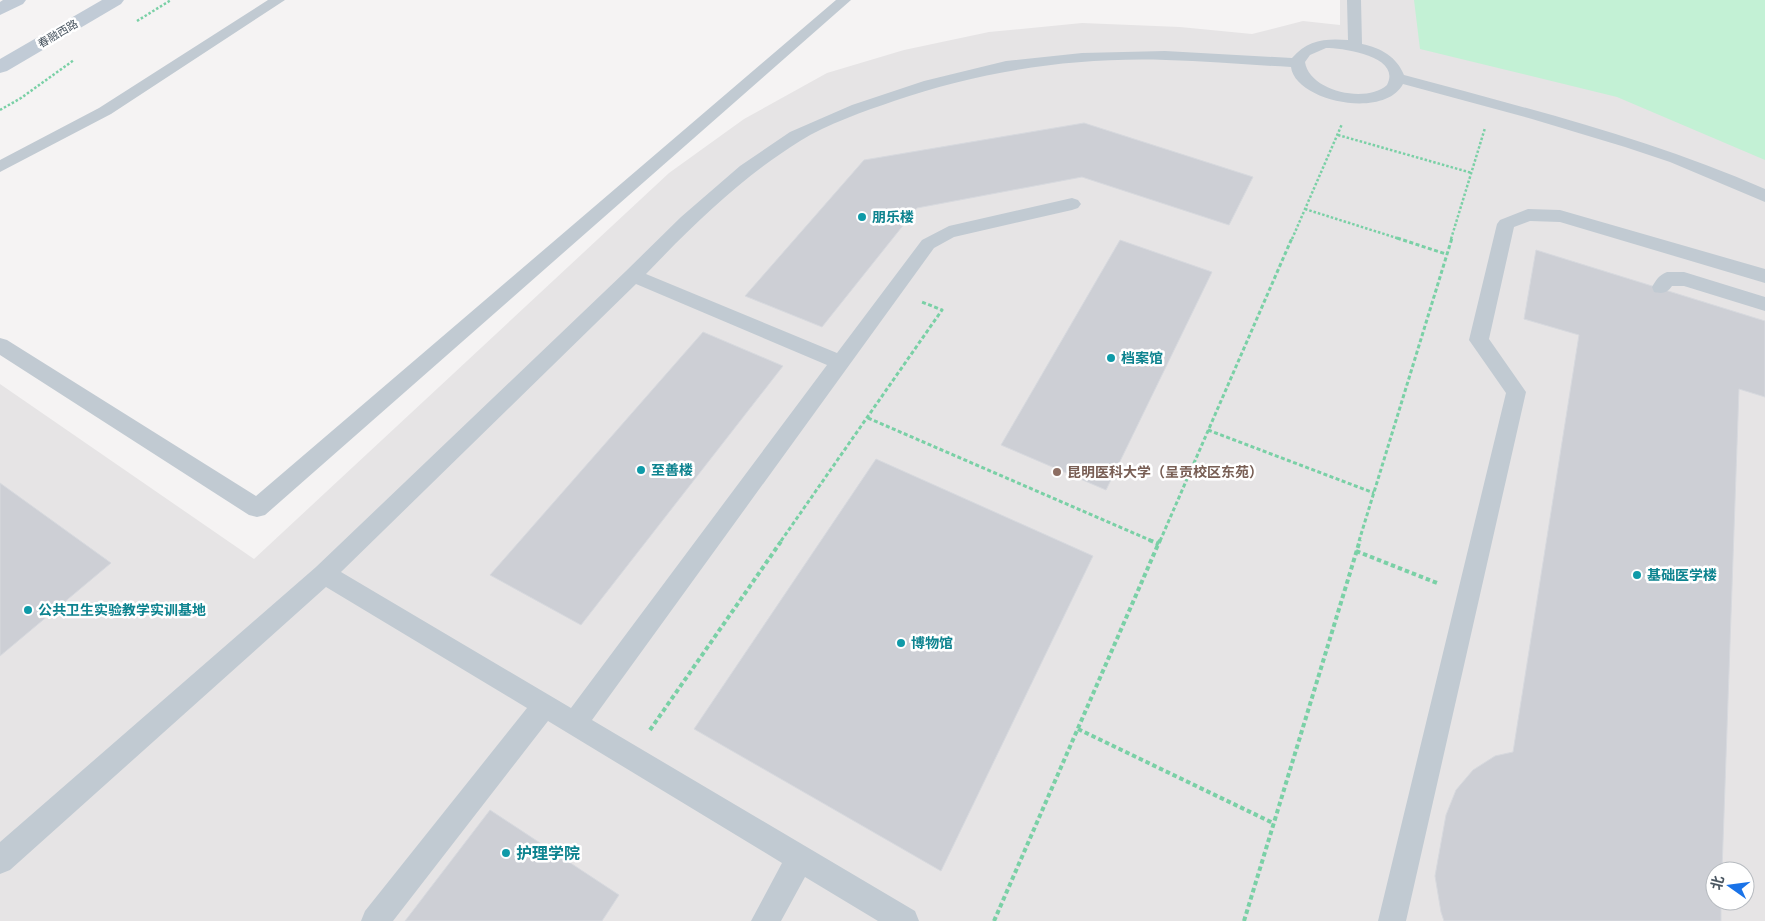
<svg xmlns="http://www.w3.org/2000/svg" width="1765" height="921" font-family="'Fira Sans','Noto Sans SC',sans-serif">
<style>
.education{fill:#e6e4e5;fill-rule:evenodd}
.green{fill:#c3f1d5}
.building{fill:#cdcfd5;stroke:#d7d9de}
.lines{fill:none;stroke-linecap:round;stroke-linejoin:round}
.path-far2{stroke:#7ad0a6;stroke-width:2.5;stroke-dasharray:2.5 2;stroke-linecap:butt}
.path-far1{stroke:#7ad0a6;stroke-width:3;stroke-dasharray:4 2.5;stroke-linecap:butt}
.path{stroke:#7ad0a6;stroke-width:4;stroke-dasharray:4.5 3;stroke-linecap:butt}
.service{fill:#c1cad2;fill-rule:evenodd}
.secondary{fill:#c1cbd6;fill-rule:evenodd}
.culture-dot{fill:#0f9aa8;stroke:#fff;stroke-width:2}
.education-dot{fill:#8d6e63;stroke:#fff;stroke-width:2}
.labels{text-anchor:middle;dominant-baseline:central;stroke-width:5;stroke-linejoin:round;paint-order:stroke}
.far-street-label{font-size:11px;fill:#4a5661;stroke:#fff}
.culture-label{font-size:14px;font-weight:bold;fill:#0d838f;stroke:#fff;text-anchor:start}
.education-label{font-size:14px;font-weight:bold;fill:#785e54;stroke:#fff;text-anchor:start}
.near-culture-label{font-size:16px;font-weight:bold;fill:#0d838f;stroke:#fff;text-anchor:start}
</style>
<rect width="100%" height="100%" fill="#f5f3f3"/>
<path class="education" d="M1340,0H1765V921H0V384L254,559L669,173L744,119L827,73L904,50L989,32L1082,23L1180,27L1252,34L1303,21L1340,25ZM1715,871H1745V901H1715Z"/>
<path class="green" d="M1414,0H1765V160L1617,97L1420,49Z"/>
<path class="building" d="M1084,123L1253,177L1229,225L1082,177L917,208L822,327L745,296L864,160Z
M1120,240L1212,272L1106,490L1001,445Z
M1536,250L1765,321V397L1739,389L1722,871H1715V901H1721V921H1444L1441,912L1435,876L1446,815L1456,790L1473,770L1495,756L1513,752L1579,335L1524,319Z
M703,332L783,366L581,625L490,575Z
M876,459L1093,556L941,871L694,729Z
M0,483L111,563L0,656Z
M490,810L619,895L602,921H405Z"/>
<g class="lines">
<path class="path-far2" d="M137,21L171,0
M0,110L21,98L74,60
M1338,135L1472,173
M1305,209L1400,239
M1292,239L1342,124
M1451,239L1485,128"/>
<path class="path-far1" d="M1397,238L1446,254
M868,418L1152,541
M1208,430L1374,493
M781,541L942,310L922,302
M1160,541L1292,238
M1359,541L1452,238"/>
<path class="path" d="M1149,540L1159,544
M1356,551L1437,583
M1078,729L1273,823
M650,730L782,540
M994,921L1160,540
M1244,921L1360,540"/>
<path class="service" d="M268,0H285L111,114L0,172V160L99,108Z
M836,0H851L265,515L257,517L249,515L0,355V338L7,340L256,496Z
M1347,0H1361L1362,44C1381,48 1397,57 1404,75C1526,108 1649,138 1765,189V202L1670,162L1625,147L1532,119L1403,84C1384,120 1295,101 1291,67C1249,65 1208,61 1166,60C1073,57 982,71 894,101C865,111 827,124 800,141C742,177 693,225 646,274L837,353L922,240L949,226L1072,198L1078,200L1081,204L1078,208L1072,210L954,237L934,248L592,720L915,911L919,921H878L805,877L781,921H751L782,863L548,721L393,921H361L365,911L527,708L326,587L10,870L0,874V842L316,567L626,271L681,217L740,166L790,132L852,105L924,81L1006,61L1082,53L1165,51L1292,58C1307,40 1326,38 1348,40ZM1326,48C1343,48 1402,56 1387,85C1366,104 1309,91 1305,62L1310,55ZM636,284L827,365L571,708L341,572Z
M1528,209L1560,210L1765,269V283L1560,222L1530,221L1514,227L1489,339L1526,392L1406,921H1378L1506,393L1469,340L1497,224L1500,220Z
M1667,272H1684L1765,297V311L1684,286H1672C1667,293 1663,294 1654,292L1652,287C1656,280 1659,275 1667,272Z"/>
<path class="secondary" d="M3,0H26L23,4L0,15V2Z
M102,0H124L121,4L7,71L0,73V59Z"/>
</g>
<g class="culture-dot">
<circle cx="862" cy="217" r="5"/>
<circle cx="1111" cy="358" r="5"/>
<circle cx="641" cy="470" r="5"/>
<circle cx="1637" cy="575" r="5"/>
<circle cx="28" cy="610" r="5"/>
<circle cx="901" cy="643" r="5"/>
<circle cx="506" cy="853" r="5"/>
</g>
<circle class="education-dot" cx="1057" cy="472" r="5"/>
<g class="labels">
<g class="far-street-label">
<text transform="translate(58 34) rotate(-30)">春融西路</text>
</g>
<g class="culture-label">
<text x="872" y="217">朋乐楼</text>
<text x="1121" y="358">档案馆</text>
<text x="651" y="470">至善楼</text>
<text x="1647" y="575">基础医学楼</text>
<text x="38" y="610">公共卫生实验教学实训基地</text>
<text x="911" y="643">博物馆</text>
</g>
<g class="education-label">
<text x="1067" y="472">昆明医科大学（呈贡校区东苑）</text>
</g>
<g class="near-culture-label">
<text x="516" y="853">护理学院</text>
</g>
</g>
<g transform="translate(1730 886) rotate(284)"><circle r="24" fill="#ffffff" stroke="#b7bbc0"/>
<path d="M0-4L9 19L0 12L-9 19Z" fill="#1a73e8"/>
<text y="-8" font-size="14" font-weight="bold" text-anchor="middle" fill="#4a5661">北</text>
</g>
</svg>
